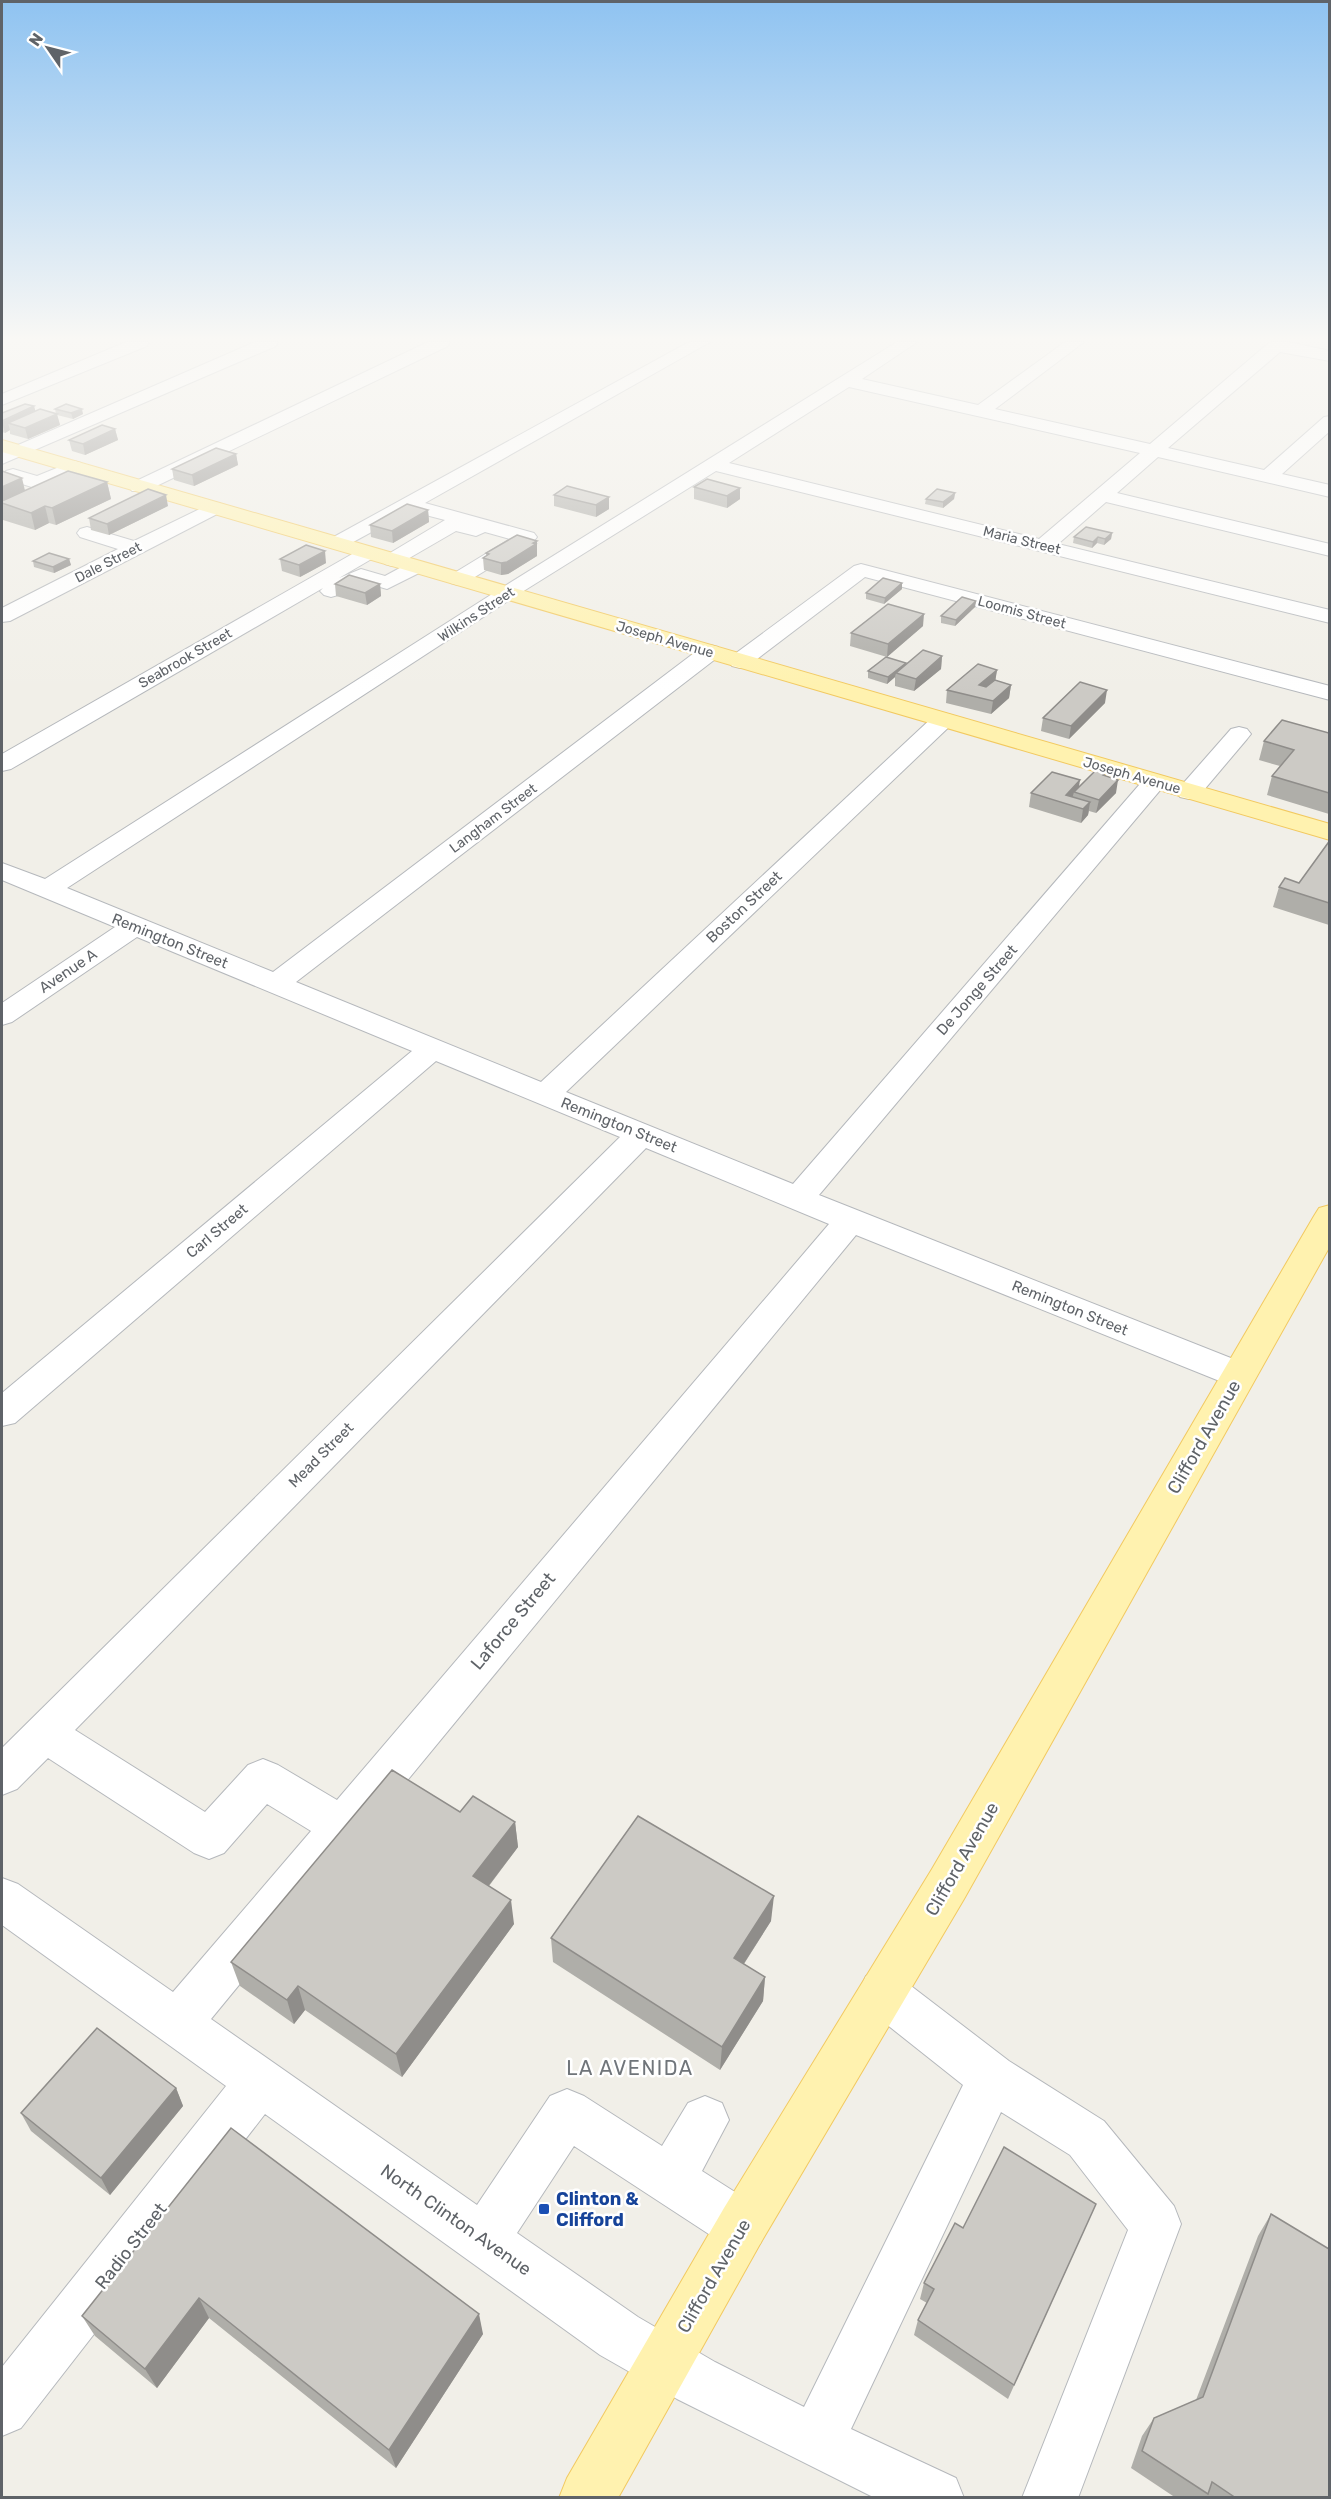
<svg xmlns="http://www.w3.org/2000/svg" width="1331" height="2499" font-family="Rubik,sans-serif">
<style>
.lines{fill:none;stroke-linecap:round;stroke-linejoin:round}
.minor-casing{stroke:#b5b8bc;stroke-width:2}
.major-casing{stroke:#f2c960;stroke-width:2}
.minor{fill:#fff;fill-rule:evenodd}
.major{fill:#fff2af;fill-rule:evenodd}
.wall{fill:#afaea9}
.shaded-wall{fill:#8f8d8a}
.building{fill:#cccac5;stroke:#8f8d8a;stroke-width:1.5}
.transit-dot{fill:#1a4fb4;stroke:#fff;stroke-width:2}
.labels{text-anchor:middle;stroke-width:5;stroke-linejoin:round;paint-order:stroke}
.far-street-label{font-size:14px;fill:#5f6368;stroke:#fff}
.street-label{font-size:15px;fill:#5f6368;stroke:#fff}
.near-street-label{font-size:18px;fill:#5f6368;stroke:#fff}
.near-transit-label{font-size:18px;font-weight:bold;fill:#164399;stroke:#fff;text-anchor:start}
.near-neighbourhood-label{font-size:20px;letter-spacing:1.5px;fill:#70757a;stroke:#fff}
</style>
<rect width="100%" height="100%" fill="#f1efe8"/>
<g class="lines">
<g class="minor-casing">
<g id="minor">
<path d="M126,342H149L147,346L2,405V394Z"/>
<path d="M255,342H278L276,346L2,464V452Z"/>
<path d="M428,342H450L448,346L146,491H132L129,487L132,483Z"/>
<path d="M689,342H710L425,503L534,533L537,537L534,541L465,583L458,585L451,583L448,579L451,575L510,539L485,532L476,536L456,531L399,564L392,566L385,564L382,560L385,556L445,520L410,511L344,547H330L327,543L330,539Z"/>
<path d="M897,342H917L862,379L978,405L1065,342H1084L995,409L1150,444L1270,342H1289L1330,351V361L1280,352L1168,448L1264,470L1324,417L1330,416V431L1282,474L1330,485V497L1158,457L1117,493L1330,544V556L1106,502L1058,544L1330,610V623L716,471L514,597L67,888L273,972L702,647L710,645L718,647L721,652L718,657L296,982L541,1082L935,715L943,713L951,715L955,720L951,725L566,1092L793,1184L1146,777L1155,775L1164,777L1167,782L819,1195L1251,1366L1257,1375L1251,1384L1239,1388L1227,1384L856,1235L211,2019L477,2205L550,2096L567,2089L584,2096L662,2146L688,2103L705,2096L722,2103L729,2120L702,2171L760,2208L767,2226L760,2244L742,2251L724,2244L574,2146L517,2233L638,2317L715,2362L804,2407L963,2085L866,2008L859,1992L866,1976L882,1969L898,1976L1009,2061L1104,2121L1174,2206L1181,2224L1078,2498H1022L1128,2230L1070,2155L1001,2112L851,2429L956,2478L964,2498H875L677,2399L600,2355L265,2114L21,2428L2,2436V2367L226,2086L2,1925V1878L18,1884L173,1992L311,1831L267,1804L224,1853L209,1859L194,1853L48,1758L17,1789L2,1795V1748L620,1137L436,1061L15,1423L2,1426V1393L412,1051L137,937L12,1022L2,1025V1003L115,927L2,880V863L45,879L500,589ZM849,387L1140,453L1039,539L729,463ZM646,1148L829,1224L337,1800L278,1765L263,1759L248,1765L205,1812L75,1730Z"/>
<path d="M74,461L81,463L83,467L81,471L38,489L6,479L4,475L6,471L13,469L37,476Z"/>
<path d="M214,502L221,504L224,508L221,512L10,621L2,622V608L118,549L80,537L77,533L80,529L87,527L134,541Z"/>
<path d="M368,547L375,549L378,553L375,557L339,578L361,569L385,576L409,563L416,561L423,563L426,567L423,571L387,589L363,582L338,595L331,597L324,595L320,591L323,588L11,769L2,771V754L361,549Z"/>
<path d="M861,564L1330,686V700L865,577L748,666L740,668L732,666L729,661L732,656L854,566Z"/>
<path d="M1239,727L1247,729L1251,734L1247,739L1198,797L1189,799L1180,797L1177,792L1180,787L1231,729Z"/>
</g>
</g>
<g class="major-casing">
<g id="major">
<path d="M2,440L1330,824V840L2,452Z"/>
<path d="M1330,1205V1246L964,1899L760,2244L618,2498H559L567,2478L724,2208L932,1869L1314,1216L1319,1208Z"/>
</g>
</g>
<use href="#minor" class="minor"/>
<use href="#major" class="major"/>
</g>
<g class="wall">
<path d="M34,406L35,411L56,414L55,409L83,414L73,419L57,415L60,425L28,439L10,434V430L5,433L2,432V413Z"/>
<path d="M115,429L118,440L85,455L72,451L69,440Z"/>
<path d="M236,454L238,465L194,486L174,480L172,469Z"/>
<path d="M2,471L25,490L107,482L111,499L56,525L49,523L35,530L3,520L2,513Z"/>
<path d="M694,487L740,488V499L727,508L694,499Z"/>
<path d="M955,493L954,499L943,508L925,504L926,499Z"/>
<path d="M554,495L609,497V509L596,517L554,506Z"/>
<path d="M168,506L109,535L91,530L89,518Z"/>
<path d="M428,510L429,522L393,543L371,537L370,525Z"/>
<path d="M1112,533L1111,539L1104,545L1097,543L1092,548L1073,543L1074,537Z"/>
<path d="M537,541V556L508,574L501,575L484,570L483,558L486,556V553Z"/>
<path d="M69,559L71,565L54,573L34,567L33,561Z"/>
<path d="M280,559L326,563L300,577L282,571Z"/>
<path d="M335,584H380L381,596L367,605L336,596Z"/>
<path d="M902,589L884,604L866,599V593Z"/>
<path d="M976,601L975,607L955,626L941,623V616Z"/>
<path d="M923,626L887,657L850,646L851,633Z"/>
<path d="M942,656L941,669L914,691L895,686V677L887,684L868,678V671L906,663V665Z"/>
<path d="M997,670L995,680L1011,685L1009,698L991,714L946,703L947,690Z"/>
<path d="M1105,703L1069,739L1041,731L1043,718Z"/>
<path d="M1329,733V814L1267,795L1272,776L1280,766L1259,760L1264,741Z"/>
<path d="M1104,776L1116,793L1096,813L1089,811L1088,815L1081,823L1029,807L1031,793L1079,787Z"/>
<path d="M1329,844V925L1273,907L1279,887L1299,883Z"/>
<path d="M515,1822L518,1847L489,1886L514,1924L402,2077L305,2010L294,2024L240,1986L231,1962Z"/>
<path d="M771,1921L744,1964L765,1977L763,2001L720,2070L553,1962L551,1938Z"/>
<path d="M176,2088L183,2106L110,2195L31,2131L21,2113Z"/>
<path d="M231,2128L483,2334L396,2468L209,2318L157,2388L95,2336L82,2316Z"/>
<path d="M1096,2204L1008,2399L914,2335L918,2320L927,2303L920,2299L924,2283L963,2228Z"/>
<path d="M1271,2214L1329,2498H1176L1131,2468L1142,2436L1154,2418L1196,2400L1258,2236Z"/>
</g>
<g class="shaded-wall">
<path d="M34,406L37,417L8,423L10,430L5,433L2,422Z"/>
<path d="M82,409L83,414L73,419L71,413Z"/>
<path d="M57,414L60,425L28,439L25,428Z"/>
<path d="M115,429L118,440L85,455L83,444Z"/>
<path d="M236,454L238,465L194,486L192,475Z"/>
<path d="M22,478L26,495L2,503V487Z"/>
<path d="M107,482L111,499L56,525L52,508Z"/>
<path d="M740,488V499L727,508V496Z"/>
<path d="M955,493L954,499L943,508V502Z"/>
<path d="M166,495L168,506L109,535L107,524Z"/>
<path d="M609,497V509L596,517V505Z"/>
<path d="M45,506L49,523L35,530L31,513Z"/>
<path d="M428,510L429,522L393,543L392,531Z"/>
<path d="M1112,533L1111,539L1104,545L1105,539Z"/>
<path d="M1098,537L1097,543L1092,548L1093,542Z"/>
<path d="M537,541V556L508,574L501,575V563Z"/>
<path d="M325,551L326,563L300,577L299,565Z"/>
<path d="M69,559L71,565L54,573L53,567Z"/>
<path d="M902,583V589L884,604L885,598Z"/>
<path d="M380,584L381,596L367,605L365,593Z"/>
<path d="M976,601L975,607L955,626L956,620Z"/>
<path d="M924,614L923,626L887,657L888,644Z"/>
<path d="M942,656L941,669L914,691L916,679Z"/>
<path d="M906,663L905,669L896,673L895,677L887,684L888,677Z"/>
<path d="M997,670L995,683L978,698L979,685Z"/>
<path d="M1011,685L1009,698L991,714L993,701Z"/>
<path d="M1107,690L1105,703L1069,739L1071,726Z"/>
<path d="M1080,780L1078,793L1074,792L1072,799L1066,795Z"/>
<path d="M1118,780L1116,793L1096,813L1099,800Z"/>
<path d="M1090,802L1088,815L1081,823L1083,809Z"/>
<path d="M515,1822L518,1847L477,1901L473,1876Z"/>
<path d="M774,1896L771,1921L732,1982L734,1958Z"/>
<path d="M511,1900L514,1924L402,2077L396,2054Z"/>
<path d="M765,1977L763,2001L720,2070L722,2047Z"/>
<path d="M298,1986L305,2010L294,2024L287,2000Z"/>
<path d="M176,2088L183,2106L110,2195L101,2178Z"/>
<path d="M199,2298L209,2318L157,2388L145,2369Z"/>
<path d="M479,2314L483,2334L396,2468L389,2450Z"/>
</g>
<g class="building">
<path d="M25,404L34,406L2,421V413Z"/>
<path d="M66,404L82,409L71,413L55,409Z"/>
<path d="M40,409L57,414L25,428L8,423Z"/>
<path d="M102,425L115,429L83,444L69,440Z"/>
<path d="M216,448L236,454L192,475L172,469Z"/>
<path d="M2,471L22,478L2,487Z"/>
<path d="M68,471L107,482L52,508L45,506L31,513L2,503V501Z"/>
<path d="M707,479L740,488L727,496L694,487Z"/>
<path d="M567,486L609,497L596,505L554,495Z"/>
<path d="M148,489L166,495L107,524L89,518Z"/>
<path d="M937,489L955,493L943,502L926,499Z"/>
<path d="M407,504L428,510L392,531L370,525Z"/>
<path d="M1086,527L1112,533L1105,539L1098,537L1093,542L1074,537Z"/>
<path d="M517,535L537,541L533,543L536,544L507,562L501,563L483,558L489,554L486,553Z"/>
<path d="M306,545L325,551L299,565L280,559Z"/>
<path d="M49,553L69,559L53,567L33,561Z"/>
<path d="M349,575L380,584L365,593L335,584Z"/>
<path d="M883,578L902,583L885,598L866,593Z"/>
<path d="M962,597L976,601L956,620L941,616Z"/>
<path d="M888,604L924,614L888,644L851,633Z"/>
<path d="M923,650L942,656L916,679L896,673Z"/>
<path d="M886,657L906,663L888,677L868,671Z"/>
<path d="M978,664L997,670L979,685L986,687L995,680L1011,685L993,701L947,690Z"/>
<path d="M1080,682L1107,690L1071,726L1043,718Z"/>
<path d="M1282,720L1329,733V793L1272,776L1294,750L1264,741Z"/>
<path d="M1096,770L1105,773L1103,775L1118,780L1099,800L1074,792Z"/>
<path d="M1052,772L1080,780L1066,795L1090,802L1083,809L1031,793Z"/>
<path d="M1328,843L1329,844V903L1279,887L1285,878L1299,883Z"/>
<path d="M392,1770L460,1812L473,1796L515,1822L473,1876L511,1900L396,2054L298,1986L287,2000L231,1962Z"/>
<path d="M638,1816L774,1896L734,1958L765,1977L722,2047L551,1938Z"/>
<path d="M97,2028L176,2088L101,2178L21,2113Z"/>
<path d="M231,2128L479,2314L389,2450L199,2298L145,2369L82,2316Z"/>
<path d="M1004,2147L1096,2204L1014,2385L918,2320L934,2289L924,2283L955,2223L963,2228Z"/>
<path d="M1271,2214L1329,2249V2498H1236L1212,2482L1208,2494L1142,2451L1154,2418L1203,2397Z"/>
</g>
<linearGradient id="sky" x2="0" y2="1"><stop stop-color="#8fc3f1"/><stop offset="0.49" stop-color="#f9f8f5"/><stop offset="1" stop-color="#f9f8f5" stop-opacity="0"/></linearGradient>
<rect width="1331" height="692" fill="url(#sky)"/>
<rect class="transit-dot" x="538" y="2203" width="12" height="12" rx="3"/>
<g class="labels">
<g class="far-street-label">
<text transform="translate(1022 540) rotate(14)" y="5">Maria Street</text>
<text transform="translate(108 562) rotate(-27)" y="5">Dale Street</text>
<text transform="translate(1022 612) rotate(15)" y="5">Loomis Street</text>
<text transform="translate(476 614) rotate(-33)" y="5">Wilkins Street</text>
<text transform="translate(665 639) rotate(16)" y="5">Joseph Avenue</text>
<text transform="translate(185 658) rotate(-30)" y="5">Seabrook Street</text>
<text transform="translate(1132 775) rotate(16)" y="5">Joseph Avenue</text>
<text transform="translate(493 818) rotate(-37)" y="5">Langham Street</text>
</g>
<g class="street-label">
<text transform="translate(744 907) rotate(-43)" y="5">Boston Street</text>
<text transform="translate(170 941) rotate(22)" y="5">Remington Street</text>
<text transform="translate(68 971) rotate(-34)" y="5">Avenue A</text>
<text transform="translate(977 990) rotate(-49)" y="5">De Jonge Street</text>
<text transform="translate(619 1125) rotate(22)" y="5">Remington Street</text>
<text transform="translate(217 1231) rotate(-40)" y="5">Carl Street</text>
<text transform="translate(1070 1308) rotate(22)" y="5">Remington Street</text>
<text transform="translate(321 1455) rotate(-45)" y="5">Mead Street</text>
</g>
<g class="near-street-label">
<text transform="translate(1204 1437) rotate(-60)" y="6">Clifford Avenue</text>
<text transform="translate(513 1621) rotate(-50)" y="6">Laforce Street</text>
<text transform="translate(962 1859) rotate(-60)" y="6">Clifford Avenue</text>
<text transform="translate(456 2220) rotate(35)" y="6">North Clinton Avenue</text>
<text transform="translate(131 2246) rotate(-52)" y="6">Radio Street</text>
<text transform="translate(714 2276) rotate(-60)" y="6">Clifford Avenue</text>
</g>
<g class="near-transit-label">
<text x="556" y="2205">Clinton &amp;<tspan x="556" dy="21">Clifford</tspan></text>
</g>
<g class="near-neighbourhood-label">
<text x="630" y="2075">LA AVENIDA</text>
</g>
</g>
<rect width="1331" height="2499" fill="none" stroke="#5f6368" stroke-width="6"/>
<g transform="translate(48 48) rotate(305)" stroke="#ffffff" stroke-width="4.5" paint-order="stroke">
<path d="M0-4.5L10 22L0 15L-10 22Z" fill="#5f6368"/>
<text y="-9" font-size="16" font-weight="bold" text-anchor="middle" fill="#5f6368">N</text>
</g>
</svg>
